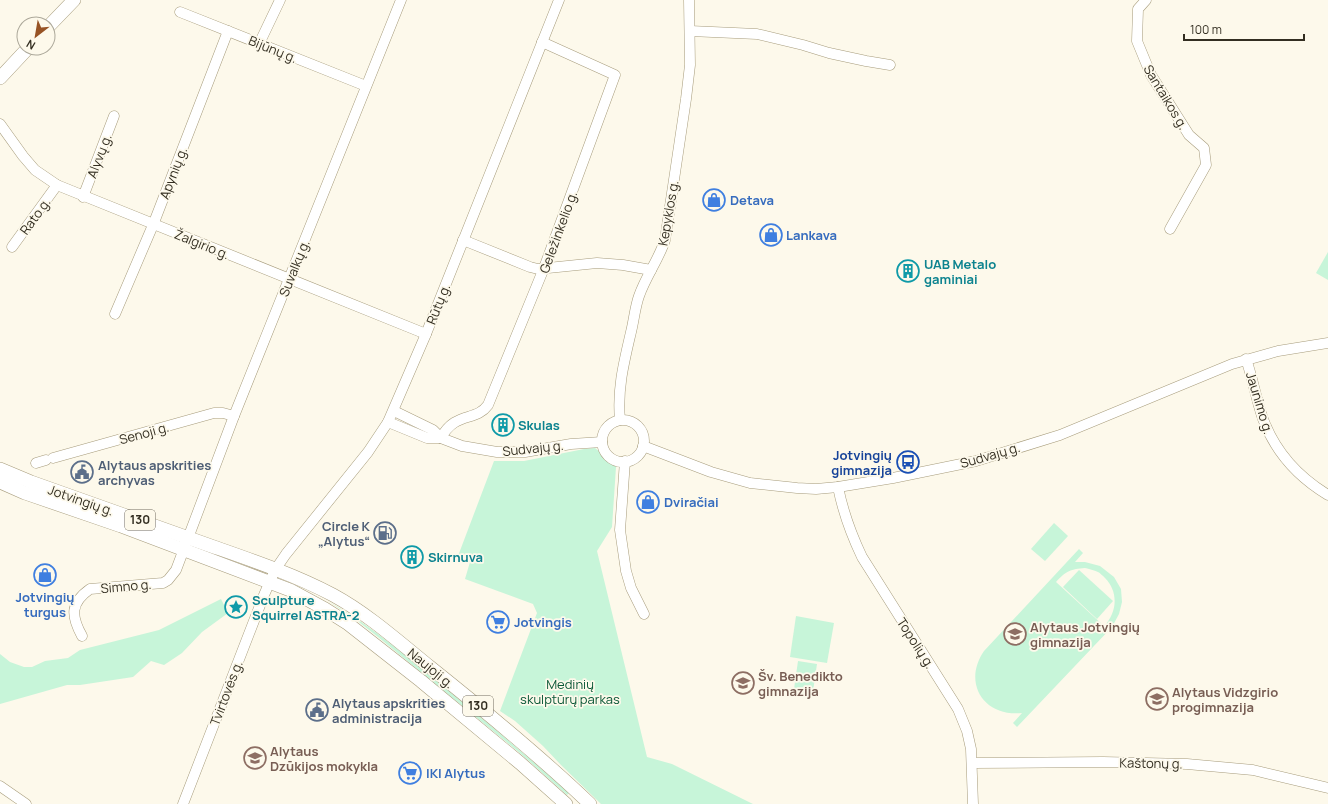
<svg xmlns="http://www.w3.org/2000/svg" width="1328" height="804" font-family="Manrope,sans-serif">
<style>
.green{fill:#c7f5d9;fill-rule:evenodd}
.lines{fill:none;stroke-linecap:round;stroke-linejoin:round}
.minor-casing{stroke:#a79c7c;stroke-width:11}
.major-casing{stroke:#a79c7c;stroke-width:14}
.minor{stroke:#fff;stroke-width:10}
.major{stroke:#fff;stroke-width:13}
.labels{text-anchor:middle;stroke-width:3.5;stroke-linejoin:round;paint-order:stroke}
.shield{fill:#fdf9eb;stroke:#706b5e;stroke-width:1}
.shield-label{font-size:12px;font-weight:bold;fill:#332e21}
.street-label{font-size:13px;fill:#332e21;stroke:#fdf9eb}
.shop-label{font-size:13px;font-weight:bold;fill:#366cbe;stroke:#fdf9eb;text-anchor:start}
.culture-label{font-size:13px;font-weight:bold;fill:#0d838f;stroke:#fdf9eb;text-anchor:start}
.transit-label{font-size:13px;font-weight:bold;fill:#164399;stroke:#fdf9eb;text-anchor:end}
.service-label{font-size:13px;font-weight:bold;fill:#4e5e75;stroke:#fdf9eb;text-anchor:start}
.education-label{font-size:13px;font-weight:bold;fill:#785e54;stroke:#fdf9eb;text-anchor:start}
.park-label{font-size:13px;fill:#095736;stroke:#fdf9eb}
</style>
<rect width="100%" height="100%" fill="#fdf9eb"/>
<g class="green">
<path d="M1328,252V280L1316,273Z"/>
<path d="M595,448L609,459L616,467L612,527L597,551L647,757L672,764L753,804H601L561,765L543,746L515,721L500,711L537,613L533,604L465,579L470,562L458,556L494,461H524L584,449Z"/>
<path d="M1054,523L1068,536L1045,561L1031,549Z"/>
<path d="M1079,549L1083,553L1075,562H1085L1100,566L1114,577L1121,589L1122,602L1119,614L1112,627L1017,727L1013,723L1022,713C984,717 962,683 984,651ZM1085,568C1089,569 1094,570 1098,572C1100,573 1103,576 1105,578C1119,592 1117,613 1104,626L1056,582C1066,571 1071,569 1085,568Z"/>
<path d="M1079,570L1113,601L1097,619L1063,587Z"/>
<path d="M221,599L228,613L202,632L182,653L164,665L151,661L133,677L80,685H67L0,704V654L10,662L24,667H32L45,661L68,658L80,650L159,630Z"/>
<path d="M328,601C372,626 410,659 449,691C490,725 530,758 569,793L567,795L521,754L378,637L355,619Z"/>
<path d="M796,616L834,623L827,663L790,657Z"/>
<path d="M798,661L817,664L812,698L793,696Z"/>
</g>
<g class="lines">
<g class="minor-casing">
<g id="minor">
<path d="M1146,0L1138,9L1137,41L1151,75L1189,135L1204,148L1206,165L1170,229"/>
<path d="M180,12L366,86"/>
<path d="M690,31L757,34L803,45L829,53L866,61L890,65"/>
<path d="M259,44L280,0"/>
<path d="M0,124L23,156L35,170L57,185L426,334"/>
<path d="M83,197L114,116"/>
<path d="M463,240L530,267L538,269L597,263L623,265L651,270"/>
<path d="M12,247L57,185"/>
<path d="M115,314L153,225L228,31"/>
<path d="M1246,359C1253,379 1256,399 1263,419C1275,451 1298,477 1328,495"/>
<path d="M394,411L433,430L441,438"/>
<path d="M620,420C617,389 624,362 631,332C634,320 635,307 639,296C646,276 659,259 665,240L686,99L690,65L689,0"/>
<circle cx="623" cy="441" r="21"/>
<path d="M388,422L427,438H441L462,446L497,452H525L571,444L602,442"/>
<path d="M441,438C455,411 476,422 488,405L544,268L615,75L542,42"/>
<path d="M643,446L711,472L750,483L797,488L816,489L838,487L893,478L976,461L1060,435L1232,364L1278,351L1328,343"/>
<path d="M53,458L214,413H223L234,416"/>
<path d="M625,461L620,530L626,571L631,588L644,614"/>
<path d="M36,463L46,460"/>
<path d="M838,487C843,512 851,534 862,557L958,709L967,731L971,749L973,804"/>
<path d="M82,636C71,616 70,603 90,589L163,583L168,580L176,570L234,416L401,0"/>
<path d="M972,763L1103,762L1187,764L1253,770L1328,788"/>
<path d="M0,786L26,804"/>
<path d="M183,804L264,595L275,570L286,554L368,452L388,422L426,334L559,0"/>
</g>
</g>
<g class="major-casing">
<g id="major">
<path d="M48,27L74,0"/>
<path d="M0,78L28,48"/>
<path d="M0,469L31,482C92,504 153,525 214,547C254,561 295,575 333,595C368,614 399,642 430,667C485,711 540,756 590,804"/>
<path d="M0,482L25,493L121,526L232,568L290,590L325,609L347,623L421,681L520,763L566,804"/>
</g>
</g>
<use href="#minor" class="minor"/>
<use href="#major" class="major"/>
</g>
<defs>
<g id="shop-ring" transform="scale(1.15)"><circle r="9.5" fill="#fdf9eb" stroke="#3f7fe0" stroke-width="1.5"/><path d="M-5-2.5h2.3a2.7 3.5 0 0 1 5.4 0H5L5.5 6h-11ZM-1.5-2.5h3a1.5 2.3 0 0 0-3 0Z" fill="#3f7fe0"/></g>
<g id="building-ring" transform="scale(1.15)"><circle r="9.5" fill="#fdf9eb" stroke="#0f9aa8" stroke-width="1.5"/><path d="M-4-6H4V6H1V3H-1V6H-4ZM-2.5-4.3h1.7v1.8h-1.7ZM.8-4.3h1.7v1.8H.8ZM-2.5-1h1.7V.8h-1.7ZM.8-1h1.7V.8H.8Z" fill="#0f9aa8"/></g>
<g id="bus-ring" transform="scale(1.15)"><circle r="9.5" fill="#fdf9eb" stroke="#1a4fb4" stroke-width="1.5"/><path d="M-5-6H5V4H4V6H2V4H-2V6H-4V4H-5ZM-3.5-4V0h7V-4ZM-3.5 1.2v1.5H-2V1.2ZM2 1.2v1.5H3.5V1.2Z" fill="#1a4fb4"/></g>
<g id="civic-ring" transform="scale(1.15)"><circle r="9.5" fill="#fdf9eb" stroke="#5c6f8a" stroke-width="1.5"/><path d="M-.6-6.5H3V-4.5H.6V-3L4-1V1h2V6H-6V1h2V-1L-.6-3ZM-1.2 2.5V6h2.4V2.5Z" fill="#5c6f8a"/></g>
<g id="fuel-ring" transform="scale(1.15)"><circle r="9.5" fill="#fdf9eb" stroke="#5c6f8a" stroke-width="1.5"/><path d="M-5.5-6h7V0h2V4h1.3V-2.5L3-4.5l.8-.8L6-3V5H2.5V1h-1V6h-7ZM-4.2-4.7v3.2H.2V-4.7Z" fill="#5c6f8a"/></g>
<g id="sight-ring" transform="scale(1.15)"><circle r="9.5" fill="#fdf9eb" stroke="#0f9aa8" stroke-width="1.5"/><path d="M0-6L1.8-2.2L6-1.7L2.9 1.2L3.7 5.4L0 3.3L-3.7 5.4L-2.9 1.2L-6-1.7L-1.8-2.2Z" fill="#0f9aa8"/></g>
<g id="supermarket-ring" transform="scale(1.15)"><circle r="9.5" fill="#fdf9eb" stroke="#3f7fe0" stroke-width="1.5"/><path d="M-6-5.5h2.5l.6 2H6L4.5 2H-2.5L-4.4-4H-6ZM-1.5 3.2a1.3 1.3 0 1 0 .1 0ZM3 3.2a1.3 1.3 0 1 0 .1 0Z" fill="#3f7fe0"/></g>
<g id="school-ring" transform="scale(1.15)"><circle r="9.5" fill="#fdf9eb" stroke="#8d6e63" stroke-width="1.5"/><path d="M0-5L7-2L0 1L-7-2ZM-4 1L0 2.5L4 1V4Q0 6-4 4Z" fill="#8d6e63"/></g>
</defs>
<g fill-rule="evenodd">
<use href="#shop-ring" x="714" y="200"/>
<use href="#shop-ring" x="771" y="235"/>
<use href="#building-ring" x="908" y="271"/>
<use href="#building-ring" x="503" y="425"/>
<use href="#bus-ring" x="908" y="462"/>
<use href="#civic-ring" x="82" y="472"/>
<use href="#shop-ring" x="648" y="502"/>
<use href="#fuel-ring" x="385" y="533"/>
<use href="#building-ring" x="412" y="557"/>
<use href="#shop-ring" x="45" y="575"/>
<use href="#sight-ring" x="236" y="607"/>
<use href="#supermarket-ring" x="498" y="622"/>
<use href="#school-ring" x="1015" y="634"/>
<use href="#school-ring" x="743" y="683"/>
<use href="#school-ring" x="1157" y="699"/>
<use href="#civic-ring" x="317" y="710"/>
<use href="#school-ring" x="255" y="758"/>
<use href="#supermarket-ring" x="410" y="773"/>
</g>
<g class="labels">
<g class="shield">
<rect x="125" y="510" width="30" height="20" rx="3"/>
<rect x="463" y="696" width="30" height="20" rx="3"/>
</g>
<g class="shield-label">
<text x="140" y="524">130</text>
<text x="478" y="710">130</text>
</g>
<g class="street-label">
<text transform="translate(273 49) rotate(22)" y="5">Bijūnų g.</text>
<text transform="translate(1166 97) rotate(59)" y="5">Santaikos g.</text>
<text transform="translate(99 156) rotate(-69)" y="5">Alyvų g.</text>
<text transform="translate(173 173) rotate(-69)" y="5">Apynių g.</text>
<text transform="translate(668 213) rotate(-80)" y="5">Kepyklos g.</text>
<text transform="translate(35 216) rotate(-54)" y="5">Rato g.</text>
<text transform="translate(558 232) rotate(-70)" y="5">Geležinkelio g.</text>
<text transform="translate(202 244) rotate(22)" y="5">Žalgirio g.</text>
<text transform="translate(294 268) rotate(-68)" y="5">Suvalkų g.</text>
<text transform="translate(438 304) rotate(-68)" y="5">Rūtų g.</text>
<text transform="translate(1260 403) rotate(73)" y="5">Jaunimo g.</text>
<text transform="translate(144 433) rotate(-15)" y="5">Senoji g.</text>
<text transform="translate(533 448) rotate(-6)" y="5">Sudvajų g.</text>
<text transform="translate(990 455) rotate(-16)" y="5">Sudvajų g.</text>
<text transform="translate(81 500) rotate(19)" y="5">Jotvingių g.</text>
<text transform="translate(126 586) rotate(-5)" y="5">Simno g.</text>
<text transform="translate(916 643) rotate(57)" y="5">Topolių g.</text>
<text transform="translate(431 668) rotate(39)" y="5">Naujoji g.</text>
<text transform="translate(226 693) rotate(-69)" y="5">Tvirtovės g.</text>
<text transform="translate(1151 763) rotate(1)" y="5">Kaštonų g.</text>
</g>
<g class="shop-label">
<text x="730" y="205">Detava</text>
<text x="786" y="240">Lankava</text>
<text x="664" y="507">Dviračiai</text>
<text x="45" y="602" text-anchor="middle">Jotvingių<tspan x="45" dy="15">turgus</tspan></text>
<text x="514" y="627">Jotvingis</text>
<text x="426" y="778">IKI Alytus</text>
</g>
<g class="culture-label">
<text x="924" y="269">UAB Metalo<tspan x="924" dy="15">gaminiai</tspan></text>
<text x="518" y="430">Skulas</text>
<text x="428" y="562">Skirnuva</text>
<text x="252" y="605">Sculpture<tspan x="252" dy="15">Squirrel ASTRA-2</tspan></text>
</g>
<g class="transit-label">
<text x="892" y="460">Jotvingių<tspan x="892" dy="15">gimnazija</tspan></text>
</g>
<g class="service-label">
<text x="98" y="470">Alytaus apskrities<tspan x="98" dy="15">archyvas</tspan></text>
<text x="370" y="531" text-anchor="end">Circle K<tspan x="370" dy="15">„Alytus“</tspan></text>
<text x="332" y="708">Alytaus apskrities<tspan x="332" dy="15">administracija</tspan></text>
</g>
<g class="education-label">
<text x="1030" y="632">Alytaus Jotvingių<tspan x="1030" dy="15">gimnazija</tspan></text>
<text x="758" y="681">Šv. Benedikto<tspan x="758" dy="15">gimnazija</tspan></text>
<text x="1172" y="697">Alytaus Vidzgirio<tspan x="1172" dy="15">progimnazija</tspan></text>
<text x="270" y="756">Alytaus<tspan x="270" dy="15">Dzūkijos mokykla</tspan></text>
</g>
<g class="park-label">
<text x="570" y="689">Medinių<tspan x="570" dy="15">skulptūrų parkas</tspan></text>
</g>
</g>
<g transform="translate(36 36) rotate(211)"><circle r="19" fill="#fdf9eb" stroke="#aca89a"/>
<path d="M0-3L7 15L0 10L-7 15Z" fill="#975325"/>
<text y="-6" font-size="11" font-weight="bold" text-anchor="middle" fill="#332e21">N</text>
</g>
<path d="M1184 34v6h120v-6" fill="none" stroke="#332e21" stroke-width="2"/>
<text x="1190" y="34" font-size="12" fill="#332e21" stroke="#fdf9eb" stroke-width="3" paint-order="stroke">100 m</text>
</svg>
